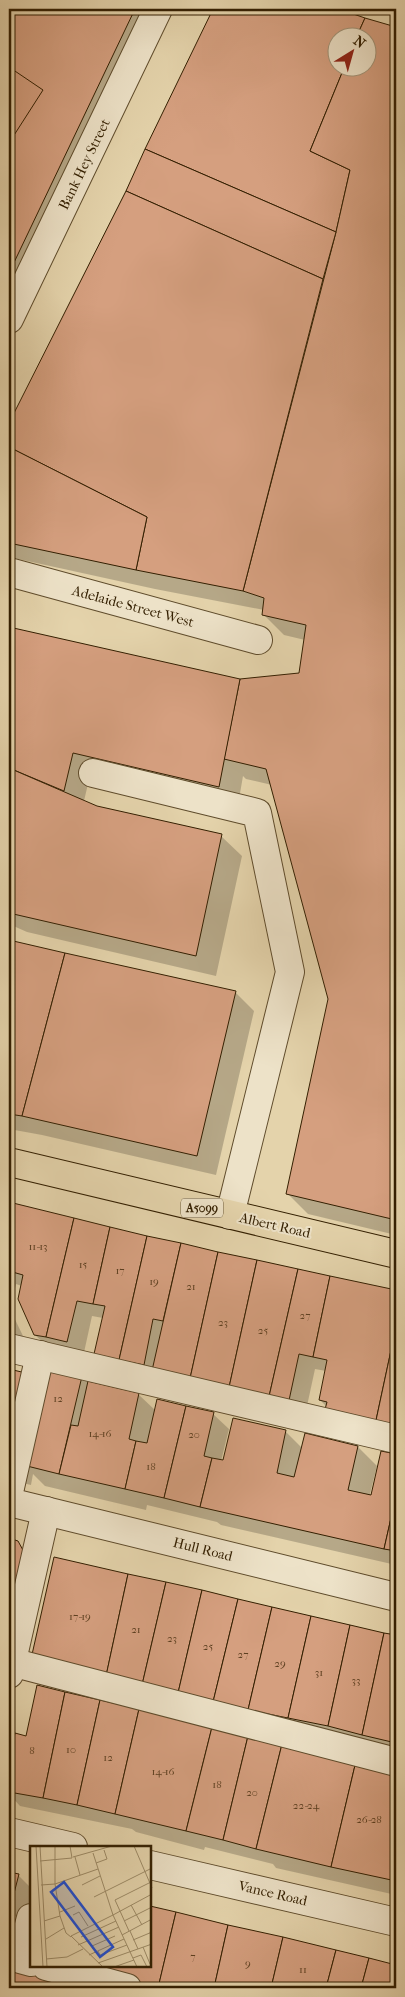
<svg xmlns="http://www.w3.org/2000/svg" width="405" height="1997" font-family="'IM FELL French Canon',serif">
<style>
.shadow{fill:#0003;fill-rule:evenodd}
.building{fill:#d59f7f;stroke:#331f01}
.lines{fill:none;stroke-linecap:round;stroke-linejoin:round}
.minor-casing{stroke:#5f4c2c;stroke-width:30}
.major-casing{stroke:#331f01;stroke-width:30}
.minor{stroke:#ede2c8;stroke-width:28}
.major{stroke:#e4d3ab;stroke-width:28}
.labels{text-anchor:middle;stroke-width:4;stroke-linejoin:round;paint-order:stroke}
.number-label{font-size:11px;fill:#5c3f20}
.shield{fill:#ede2c8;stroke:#6b5a3d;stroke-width:1}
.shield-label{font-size:12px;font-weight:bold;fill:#331f01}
.street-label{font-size:14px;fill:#331f01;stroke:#ede2c8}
.inset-road{fill:none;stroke:#9d8b67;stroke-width:1}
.view{fill:#1d4ed8;fill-opacity:0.15;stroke:#1d4ed8;stroke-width:2.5}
.inset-edge{fill:none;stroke:#331f01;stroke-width:2.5}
</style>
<rect width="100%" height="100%" fill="#e4d3ab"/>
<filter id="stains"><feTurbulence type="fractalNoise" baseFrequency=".004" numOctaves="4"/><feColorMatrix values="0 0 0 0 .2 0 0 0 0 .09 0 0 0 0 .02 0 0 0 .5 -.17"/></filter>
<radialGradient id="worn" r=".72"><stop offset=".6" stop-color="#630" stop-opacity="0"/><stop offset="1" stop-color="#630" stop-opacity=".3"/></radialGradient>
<g class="shadow">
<path d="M9,9H166L9,336Z"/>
<path d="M214,9H335L396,28V1235L308,1214L287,1193L329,999L272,785L246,779L243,776L238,805L91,771L84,801L97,807L221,836L242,856L216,976L27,932L9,924V629L241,680L300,675L305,640L284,635L263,614L264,610L155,589L9,557V425L146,150ZM338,38H368V68H338Z"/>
<path d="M9,941L235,992L254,1011L216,1175L42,1135L9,1129Z"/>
<path d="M9,1204L146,1237L396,1291V1441L327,1407L320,1400L326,1371L315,1369L304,1420L111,1370L103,1318L92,1316L83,1357L51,1350L35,1335L22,1286L16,1284L10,1309L23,1336L9,1342Z"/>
<path d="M9,1370L29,1375L83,1373L93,1384L138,1394L156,1411L213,1414L229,1429L221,1461L285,1431L302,1448L358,1447L377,1466L369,1498H372L382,1453L396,1456V1565L221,1525L217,1522L147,1505L146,1510L45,1486L33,1474L31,1485L9,1480Z"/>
<path d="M9,1539H13L20,1545L36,1561L9,1662Z"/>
<path d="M128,1575L396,1637V1754L125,1692Z"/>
<path d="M16,1735L27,1738L396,1773V1895L276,1868L273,1864L205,1847L204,1850L136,1832L132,1829L20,1806L9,1794V1771Z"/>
<path d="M9,1873L18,1875L31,1888V1901L27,1919L9,1915Z"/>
<path d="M150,1907L396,1966V1988H109L47,1966H150Z"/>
<path d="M9,1930L19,1940L80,1988H9Z"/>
</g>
<g class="building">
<path d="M9,9H135L9,273Z"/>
<path d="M213,9H339L365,18L356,38H338V68H344L310,151L350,170L336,232L145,149Z"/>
<path d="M365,18L396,27V1220L286,1194L328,999L266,769L224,759L240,679L299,673L306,625L262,615L264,598L243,591L336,232L350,170L310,151L344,68H368V38H356Z"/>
<path d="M9,67L43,90L9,143Z"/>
<path d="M145,149L336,232L323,279L126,191Z"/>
<path d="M126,191L323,279L243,591L136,570L147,517L9,447V423Z"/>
<path d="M9,447L147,517L136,570L9,543Z"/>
<path d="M9,627L240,679L219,787L73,753L64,791L9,768Z"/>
<path d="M9,768L97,806L222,834L196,956L9,913Z"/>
<path d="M9,940L65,953L22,1116L9,1114Z"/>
<path d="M65,953L236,991L197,1156L22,1116Z"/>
<path d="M13,1203L74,1218L46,1337L34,1335L18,1299L23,1275L9,1271V1220Z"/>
<path d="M74,1218L110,1227L93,1304L77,1301L67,1342L46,1337Z"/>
<path d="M110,1227L147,1236L119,1360L94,1354L105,1306L93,1304Z"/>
<path d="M147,1236L181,1243L163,1321L153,1319L144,1365L119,1360Z"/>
<path d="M181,1243L218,1252L189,1383L151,1375Z"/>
<path d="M218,1252L257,1260L228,1392L189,1383Z"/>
<path d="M257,1260L298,1269L268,1401L228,1392Z"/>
<path d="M298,1269L330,1276L313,1357L299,1354L288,1405L268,1401Z"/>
<path d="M330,1276L396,1290V1327L375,1425L324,1413L327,1402L319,1400L327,1360L313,1357Z"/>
<path d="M396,1327V1430L375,1425Z"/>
<path d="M47,1364L83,1372L59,1474L23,1465Z"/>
<path d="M9,1369L30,1374L9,1464Z"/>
<path d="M88,1381L139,1393L129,1439L136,1441L125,1489L59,1474L71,1425L78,1426Z"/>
<path d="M157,1399L186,1406L164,1498L125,1489L136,1441L147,1443Z"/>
<path d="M186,1406L214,1412L204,1456L212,1458L200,1507L164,1498Z"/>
<path d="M233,1418L286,1430L277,1473L294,1477L305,1433L358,1446L348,1490L371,1495L381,1451L396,1454V1496L384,1549L200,1507L212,1458L223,1460Z"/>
<path d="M396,1496V1551L384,1549Z"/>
<path d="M9,1538L18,1541L24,1552L9,1623Z"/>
<path d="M54,1557L128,1574L106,1676L31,1659Z"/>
<path d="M128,1574L166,1582L142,1685L106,1676Z"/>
<path d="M166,1582L202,1590L178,1693L142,1685Z"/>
<path d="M202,1590L238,1599L213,1702L178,1693Z"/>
<path d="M238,1599L272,1607L248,1710L213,1702Z"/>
<path d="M272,1607L311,1616L288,1718L248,1710Z"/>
<path d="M311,1616L350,1625L328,1726L288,1718Z"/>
<path d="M350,1625L384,1633L362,1735L328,1726Z"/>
<path d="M384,1633L396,1635V1743L362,1735Z"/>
<path d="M37,1685L65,1692L43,1798L9,1792V1765L15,1733L26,1736Z"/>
<path d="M65,1692L100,1700L77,1805L43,1798Z"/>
<path d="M100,1700L139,1709L115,1814L77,1805Z"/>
<path d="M139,1709L212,1727L186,1831L115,1814Z"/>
<path d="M212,1727L248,1736L223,1840L186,1831Z"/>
<path d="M248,1736L282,1744L256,1849L223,1840Z"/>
<path d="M282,1744L356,1761L331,1867L256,1849Z"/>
<path d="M356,1761L396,1771V1881L331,1867Z"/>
<path d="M9,1872L19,1874L11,1905L9,1904Z"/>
<path d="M150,1906L176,1912L158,1988H141L104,1977L107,1966H150Z"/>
<path d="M176,1912L228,1925L214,1988H158Z"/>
<path d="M228,1925L283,1937L271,1988H214Z"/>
<path d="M283,1937L336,1950L326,1988H271Z"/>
<path d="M336,1950L369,1958L361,1988H326Z"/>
<path d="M9,1952L51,1978L48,1988H27L9,1984Z"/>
<path d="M369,1958L396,1965V1988H361Z"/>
<path d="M51,1978L81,1988H48Z"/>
</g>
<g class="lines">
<g class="minor-casing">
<g id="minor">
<path d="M9,319L158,9"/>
<path d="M9,572L258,640"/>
<path d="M93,773L257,813L290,972L230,1215"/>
<path d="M9,1348L396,1439"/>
<path d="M9,1492L40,1355"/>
<path d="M9,1502L396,1597"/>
<path d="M11,1662L396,1762"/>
<path d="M9,1674L46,1511"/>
<path d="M9,1832L73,1847"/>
<path d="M150,1865L396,1922"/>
<path d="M31,1918L20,1959L31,1962"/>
<path d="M46,1966L127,1988"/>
</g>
</g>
<g class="major-casing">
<path id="major" d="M9,1162L396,1254"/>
</g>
<use href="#minor" class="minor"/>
<use href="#major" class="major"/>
</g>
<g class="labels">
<g class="number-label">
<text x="38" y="1250">11-13</text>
<text x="83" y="1268">15</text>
<text x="120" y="1274">17</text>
<text x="154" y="1285">19</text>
<text x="191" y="1290">21</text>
<text x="305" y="1319">27</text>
<text x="223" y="1326">23</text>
<text x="263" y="1334">25</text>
<text x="58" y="1402">12</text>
<text x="100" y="1437">14-16</text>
<text x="194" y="1438">20</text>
<text x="151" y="1470">18</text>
<text x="80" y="1620">17-19</text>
<text x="136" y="1633">21</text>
<text x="172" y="1642">23</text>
<text x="208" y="1650">25</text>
<text x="243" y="1658">27</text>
<text x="280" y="1667">29</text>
<text x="319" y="1676">31</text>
<text x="356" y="1684">33</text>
<text x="71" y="1753">10</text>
<text x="32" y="1754">8</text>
<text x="108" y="1761">12</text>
<text x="163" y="1775">14-16</text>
<text x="217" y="1788">18</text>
<text x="252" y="1796">20</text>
<text x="306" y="1809">22-24</text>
<text x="369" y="1823">26-28</text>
<text x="193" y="1960">7</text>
<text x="248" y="1967">9</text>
<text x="303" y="1973">11</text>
</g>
<rect class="shield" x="181" y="1198.5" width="42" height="19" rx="4"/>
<g class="shield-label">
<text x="202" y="1212">A5099</text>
</g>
<g class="street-label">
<text transform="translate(84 164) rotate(-64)" y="5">Bank Hey Street</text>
<text transform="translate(133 606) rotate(15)" y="5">Adelaide Street West</text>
<text transform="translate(275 1225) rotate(13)" y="5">Albert Road</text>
<text transform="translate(203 1549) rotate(14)" y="5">Hull Road</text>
<text transform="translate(273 1893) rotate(13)" y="5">Vance Road</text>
</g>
</g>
<g transform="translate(30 1846)">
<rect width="121" height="121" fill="#e4d3ab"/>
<path class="inset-road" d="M6,0L13,121M10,0L17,121M25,0V38L30,70L36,87L41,91M104,0L122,42M63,7L83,69L122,48M43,11L82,0M45,11L50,29M10,15L42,12L40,0M66,17L77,13L74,4M11,39L25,38L68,23M52,39L70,30M64,51L122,22M101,59L112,79M90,65L85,54L119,37M90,65L99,85M30,66L45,60M43,69L49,66L58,80M14,75L30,70M94,75L122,61M100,85L108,103M92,89L122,73M51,91L86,75M16,93L34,82M103,94L122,86M48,99L89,81M62,100L85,90M113,101L120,118M68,105L70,109L97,99M59,109L94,93M103,112L111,109L117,121M16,113L37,111L53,103M68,117L122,98M73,121L41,90L83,69L107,121M84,121L104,114"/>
<path class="view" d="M34,36L83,101L70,111L21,46Z"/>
<rect width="121" height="121" class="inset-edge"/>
</g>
<rect width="405" height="1997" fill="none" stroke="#e4d3ab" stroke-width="30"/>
<rect x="10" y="10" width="385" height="1977" fill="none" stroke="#331f01" stroke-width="2.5"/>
<rect x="15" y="15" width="375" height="1967" fill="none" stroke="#331f01"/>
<g transform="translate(352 52) rotate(37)"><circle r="24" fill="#ede2c8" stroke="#a39478"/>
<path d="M0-4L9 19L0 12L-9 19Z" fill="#8f2418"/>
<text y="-8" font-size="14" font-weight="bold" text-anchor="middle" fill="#331f01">N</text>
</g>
<rect width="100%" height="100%" filter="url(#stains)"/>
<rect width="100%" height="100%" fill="url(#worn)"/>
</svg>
